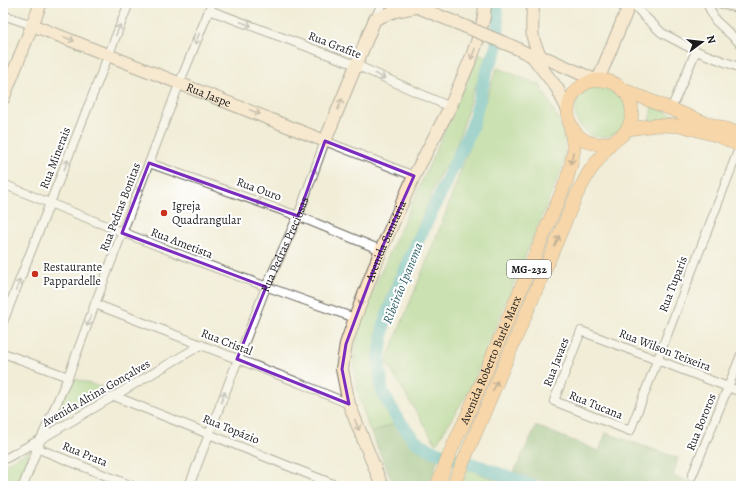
<svg xmlns="http://www.w3.org/2000/svg" width="744" height="489" font-family="Alegreya,serif">
<style>
.green{fill:#9dd385;stroke:#5c7850}
.forest{fill:#7eb572;stroke:#4d6847}
.lines{fill:none;stroke-linecap:round;stroke-linejoin:round}
.river{stroke:#47b6bf;stroke-width:13}
.street-casing{stroke:#67655d;stroke-width:10}
.secondary-casing{stroke:#67655d;stroke-width:14}
.primary-casing{stroke:#67655d;stroke-width:14}
.street{stroke:#fff;stroke-width:8}
.secondary{stroke:#ffe4c6;stroke-width:12}
.primary{stroke:#febb71;stroke-width:13}
.secondary-bridge-casing{stroke:#67655d;stroke-width:14;stroke-linecap:butt}
.secondary-bridge{stroke:#ffe4c6;stroke-width:12}
.oneway{stroke:#999}
.oneway2{stroke:#998a7a}
.oneway3{stroke:#8d6c46}
.marked{fill:none;stroke:#7b2cbf;stroke-width:3;stroke-linejoin:round}
.poi-dot{fill:#c8321e;stroke:#fff;stroke-width:1.5}
.labels{text-anchor:middle;stroke-width:4;stroke-linejoin:round;paint-order:stroke}
.shield{fill:#fff;stroke:#606060;stroke-width:1}
.shield-label{font-size:11px;font-weight:bold;fill:#1c1c1c}
.street-label{font-size:12px;fill:#1c1c1c;stroke:#fff}
.poi-label{font-size:12px;fill:#1c1c1c;stroke:#fff;text-anchor:start}
.water-label{font-size:13px;font-style:italic;fill:#2f6165;stroke:#fff}
</style>
<rect width="100%" height="100%" fill="#fff"/>
<filter id="ink" filterUnits="userSpaceOnUse"><feTurbulence type="fractalNoise" baseFrequency=".025" numOctaves="2"/><feDisplacementMap in="SourceGraphic" scale="8" xChannelSelector="R" yChannelSelector="G"/><feConvolveMatrix kernelMatrix="1 2 1 2 8 2 1 2 1" color-interpolation-filters="sRGB"/></filter>
<filter id="wash" filterUnits="userSpaceOnUse"><feTurbulence type="fractalNoise" baseFrequency=".012" numOctaves="4" result="noise"/><feDisplacementMap in="SourceGraphic" scale="16" xChannelSelector="R" yChannelSelector="G"/><feGaussianBlur stdDeviation="0.9" result="paint"/><feColorMatrix in="noise" values="0 0 0 0 0 0 0 0 0 0 0 0 0 0 0 0 0 1.4 0 .05"/><feComposite in="paint" operator="in"/></filter>
<g filter="url(#wash)">
<rect width="100%" height="100%" fill="#f1edd7"/>
<g class="green">
<path d="M479,54L488,57L471,97L463,126L451,160L442,171L433,189L428,204L388,294L382,312L378,336L375,359L376,381L379,397L386,411L395,423L371,433C351,378 347,356 368,301Z"/>
<path d="M497,68L540,85L564,130L565,161L470,389L436,444L386,362L445,215Z"/>
<circle cx="602" cy="110" r="27"/>
<path d="M652,106L691,122L648,123L650,118Z"/>
<path d="M70,377L107,389L50,424Z"/>
<path d="M31,450L19,486H3V465Z"/>
<path d="M468,469L512,486H461Z"/>
</g>
<g class="forest">
<path d="M395,423L415,448L438,459L429,486H394L371,433Z"/>
<path d="M536,426L599,451L606,433L678,458L673,476L703,486H558L514,472Z"/>
</g>
<g class="lines">
<path class="river" d="M496,3L498,27L496,51L487,69L472,127L405,268L384,324L379,360L382,391L397,418L415,441L433,451L484,468L533,486"/>
</g>
</g>
<g filter="url(#ink)">
<g class="lines">
<g class="street-casing">
<g id="street">
<path d="M633,3L643,15L662,33L696,51L741,68"/>
<path d="M707,3L715,20L741,44"/>
<path d="M718,3L741,9"/>
<path d="M209,10L356,65L450,107"/>
<path d="M3,15L32,25"/>
<path d="M375,19L382,3"/>
<path d="M671,109L696,51"/>
<path d="M740,146L630,431L554,401L581,331L741,392"/>
<path d="M149,163L298,216L381,250"/>
<path d="M3,184C119,232 236,277 355,318"/>
<path d="M95,304L297,382L349,404"/>
<path d="M3,322L129,3"/>
<path d="M3,353L68,377"/>
<path d="M114,396L338,486"/>
<path d="M34,447L132,486"/>
<path d="M3,460L41,439L201,345"/>
<path d="M692,476L741,355"/>
<path d="M23,486L41,439L68,377L95,304L180,82L212,3"/>
<path id="s1" d="M189,486L266,287L298,216L325,141L414,176"/>
</g>
</g>
<g class="secondary-casing">
<g id="secondary">
<path d="M533,3C533,27 528,36 542,58"/>
<path d="M410,4L464,26"/>
<path id="s2" d="M32,25L325,141L375,19L395,11L416,7"/>
<path d="M514,47L532,56L548,59L595,80"/>
<path d="M532,56L557,88L568,110"/>
<path d="M598,80L630,3"/>
<path d="M3,99L41,3"/>
<path id="s3" d="M382,486L349,404L342,369L346,344L355,318L381,250L414,176L450,107L472,56L480,33L484,16L485,3"/>
</g>
</g>
<g class="primary-casing">
<g id="primary">
<circle cx="600" cy="112" r="32"/>
<path d="M624,90L703,122L741,134"/>
<path d="M628,129L657,125L683,126L719,136L741,146"/>
<path id="s4" d="M437,486L452,448L467,416L566,182L571,165L574,149L569,120"/>
<path d="M453,486L576,196L589,172L611,143"/>
</g>
</g>
<use href="#street" class="street"/>
<use href="#secondary" class="secondary"/>
<use href="#primary" class="primary"/>
<g class="secondary-bridge-casing">
<path id="secondary-bridge" d="M464,26L514,47"/>
</g>
<use href="#secondary-bridge" class="secondary-bridge"/>
</g>
<defs><path id="oneway-shaft" d="M-6 0H5M1.5-3L5.5 0L1.5 3" fill="none" stroke-width="1.6" stroke-linecap="round" stroke-linejoin="round"/></defs>
<g class="oneway">
<use href="#oneway-shaft" transform="translate(246 24) rotate(21)"/>
<use href="#oneway-shaft" transform="translate(118 30) rotate(-68)"/>
<use href="#oneway-shaft" transform="translate(197 39) rotate(112)"/>
<use href="#oneway-shaft" transform="translate(380 76) rotate(24)"/>
<use href="#oneway-shaft" transform="translate(66 165) rotate(-69)"/>
<use href="#oneway-shaft" transform="translate(313 173) rotate(-70)"/>
<use href="#oneway-shaft" transform="translate(140 187) rotate(111)"/>
<use href="#oneway-shaft" transform="translate(261 203) rotate(-160)"/>
<use href="#oneway-shaft" transform="translate(18 285) rotate(-68)"/>
<use href="#oneway-shaft" transform="translate(89 321) rotate(110)"/>
<use href="#oneway-shaft" transform="translate(223 397) rotate(-70)"/>
</g>
<g class="oneway2">
<use href="#oneway-shaft" transform="translate(69 39) rotate(21)"/>
<use href="#oneway-shaft" transform="translate(473 54) rotate(111)"/>
<use href="#oneway-shaft" transform="translate(340 104) rotate(-68)"/>
<use href="#oneway-shaft" transform="translate(255 112) rotate(22)"/>
<use href="#oneway-shaft" transform="translate(362 300) rotate(111)"/>
<use href="#oneway-shaft" transform="translate(357 425) rotate(68)"/>
</g>
<g class="oneway3">
<use href="#oneway-shaft" transform="translate(572 158) rotate(100)"/>
<use href="#oneway-shaft" transform="translate(557 241) rotate(-67)"/>
<use href="#oneway-shaft" transform="translate(495 386) rotate(-67)"/>
</g>
</g>
<path d="M0 0H744V489H0ZM325,141L414,176L381,250L346,344L342,369L349,404L237,359L266,287L122,233L149,163L298,216Z" fill="#f1edd7" fill-opacity=".55" fill-rule="evenodd"/>
<path class="marked" d="M325,141L414,176L381,250L346,344L342,369L349,404L237,359L266,287L122,233L149,163L298,216Z"/>
<g class="poi-dot">
<circle cx="164" cy="213" r="4"/>
<circle cx="35" cy="274" r="4"/>
</g>
<g class="labels">
<rect class="shield" x="507" y="260" width="44" height="18" rx="3"/>
<g class="shield-label">
<text x="529" y="273">MG-232</text>
</g>
<g class="street-label">
<text transform="translate(335 45) rotate(21)" y="4">Rua Grafite</text>
<text dy="4" stroke="none"><textPath href="#s2" startOffset="190">Rua Jaspe</textPath></text>
<text transform="translate(55 158) rotate(-69)" y="4">Rua Minerais</text>
<text transform="translate(259 189) rotate(20)" y="4">Rua Ouro</text>
<text transform="translate(120 207) rotate(-69)" y="4">Rua Pedras Bonitas</text>
<text dy="4" stroke="none"><textPath href="#s3" startOffset="260">Avenida Sanitária</textPath></text>
<text transform="translate(182 243) rotate(21)" y="4">Rua Ametista</text>
<text dy="4" stroke="none"><textPath href="#s1" startOffset="260">Rua Pedras Preciosas</textPath></text>
<text transform="translate(673 284) rotate(-69)" y="4">Rua Tuparis</text>
<text transform="translate(227 342) rotate(21)" y="4">Rua Cristal</text>
<text transform="translate(665 350) rotate(21)" y="4">Rua Wilson Teixeira</text>
<text dy="4" stroke="none"><textPath href="#s4" startOffset="137">Avenida Roberto Burle Marx</textPath></text>
<text transform="translate(556 362) rotate(-69)" y="4">Rua Javaes</text>
<text transform="translate(96 393) rotate(-30)" y="4">Avenida Altina Gonçalves</text>
<text transform="translate(596 405) rotate(22)" y="4">Rua Tucana</text>
<text transform="translate(701 422) rotate(-68)" y="4">Rua Bororos</text>
<text transform="translate(231 429) rotate(22)" y="4">Rua Topázio</text>
<text transform="translate(85 454) rotate(22)" y="4">Rua Prata</text>
</g>
<g class="poi-label">
<text x="172" y="210">Igreja<tspan x="172" dy="14">Quadrangular</tspan></text>
<text x="43" y="271">Restaurante<tspan x="43" dy="14">Pappardelle</tspan></text>
</g>
<g class="water-label">
<text transform="translate(402 283) rotate(-68)" y="5">Ribeirão Ipanema</text>
</g>
</g>
<rect width="744" height="489" fill="none" stroke="#fff" stroke-width="16"/>
<g transform="translate(702 42) rotate(75)" stroke="#ffffff" stroke-width="3" paint-order="stroke">
<path d="M0-3L7 15L0 10L-7 15Z" fill="#1c1c1c"/>
<text y="-6" font-size="11" font-weight="bold" text-anchor="middle" fill="#1c1c1c">N</text>
</g>
</svg>
